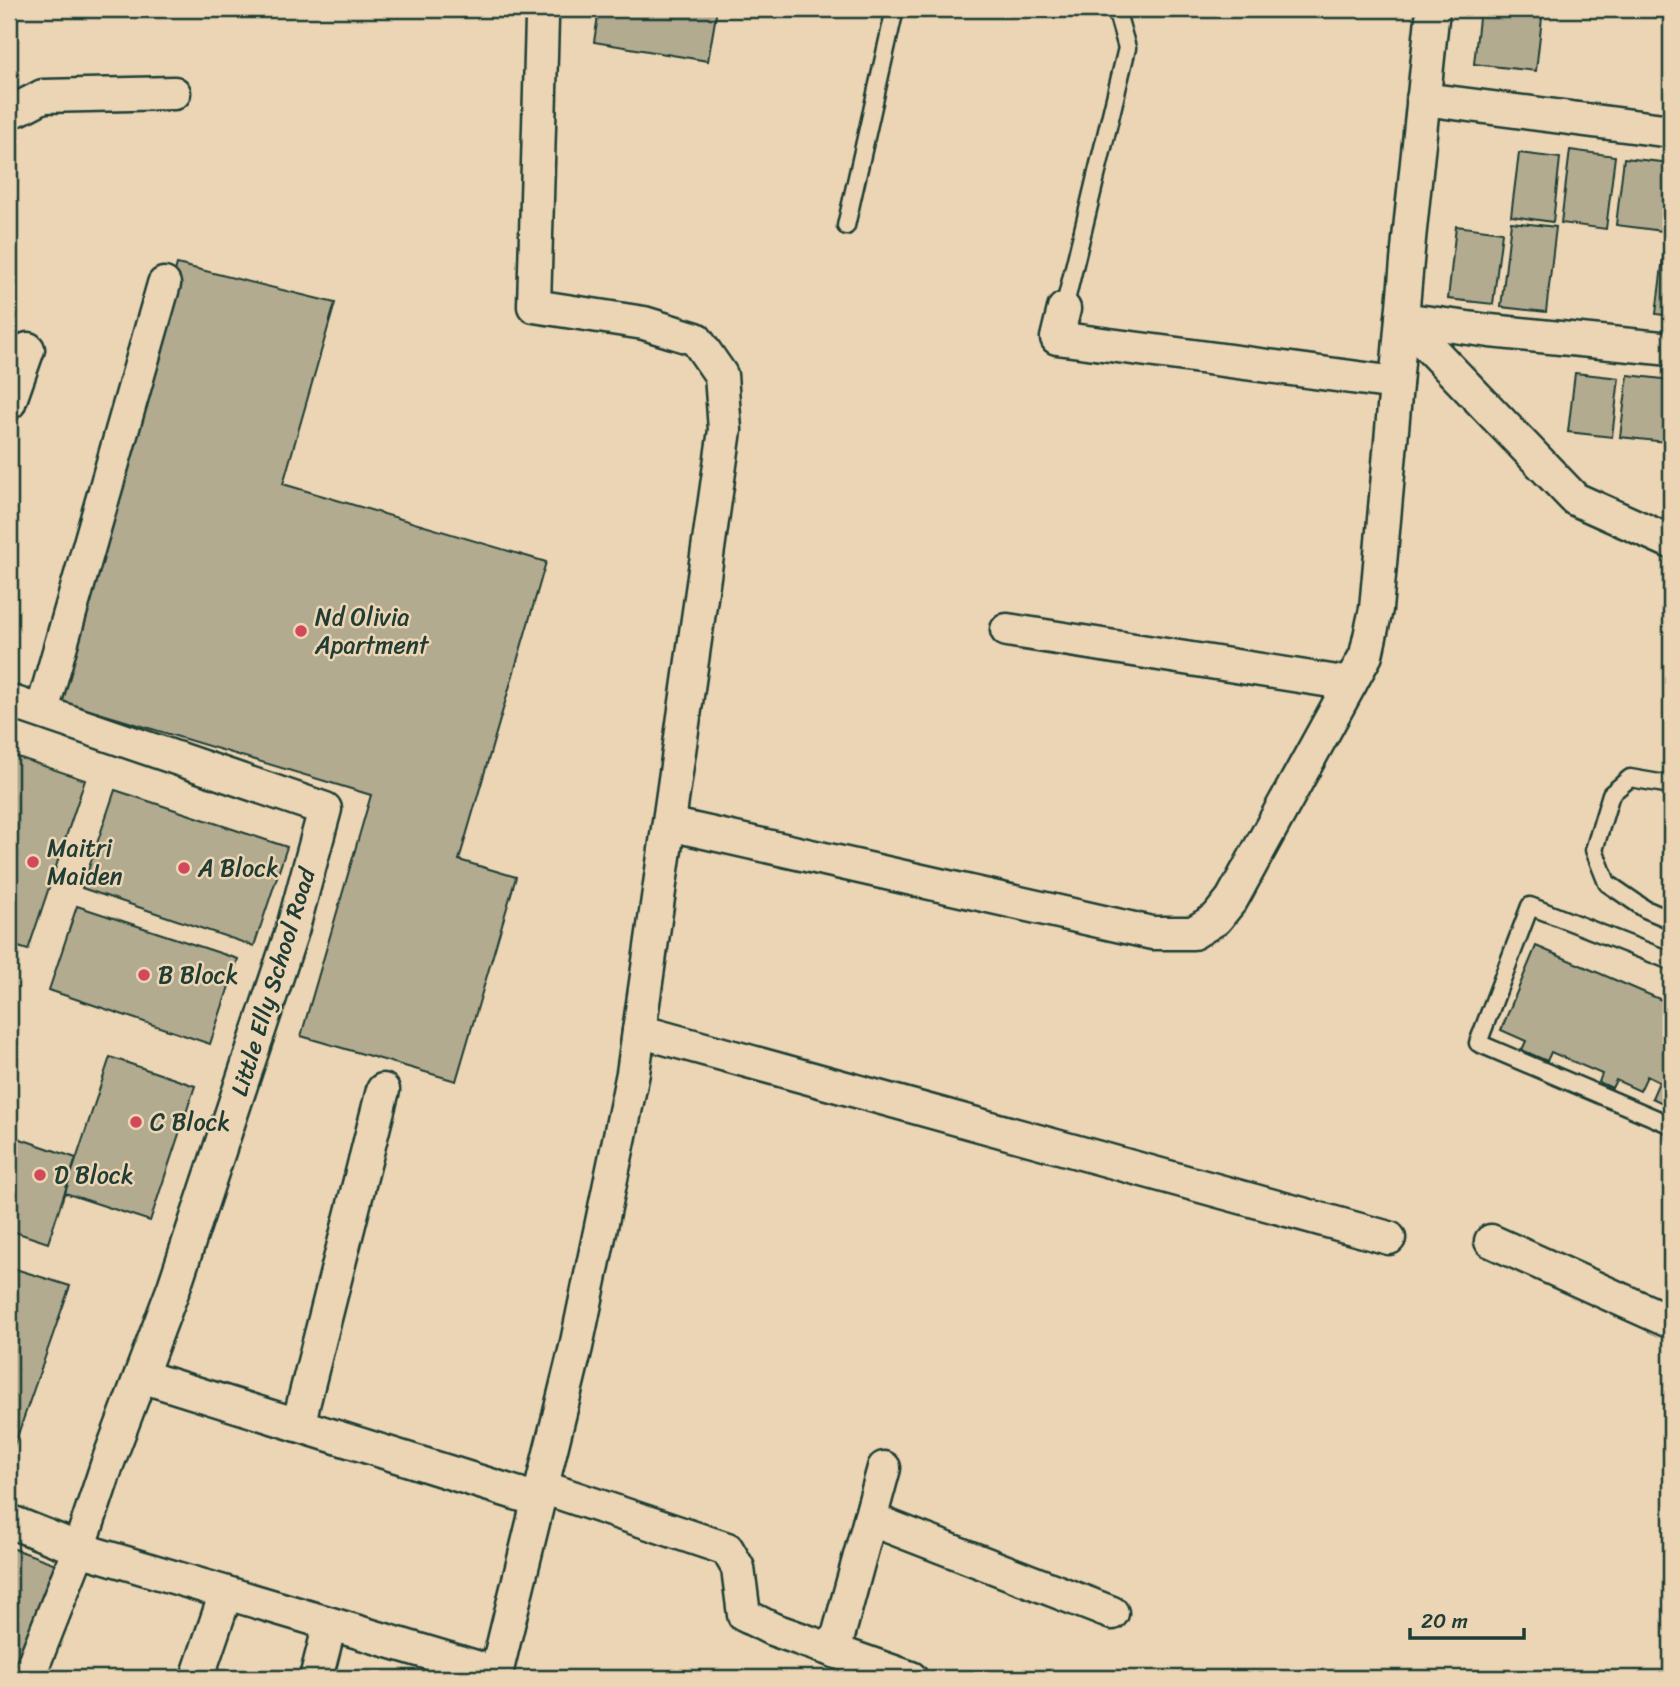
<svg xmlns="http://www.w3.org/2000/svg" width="1680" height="1687" font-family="Sriracha,sans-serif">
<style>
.building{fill:#b2ab90;stroke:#1f3d34;stroke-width:2}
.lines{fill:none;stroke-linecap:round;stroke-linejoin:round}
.lane-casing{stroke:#1f3d34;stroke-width:21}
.street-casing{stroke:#1f3d34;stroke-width:37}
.lane{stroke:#ebd5b4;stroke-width:16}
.street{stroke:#ebd5b4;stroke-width:32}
.poi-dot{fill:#d1495b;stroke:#ebd5b4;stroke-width:2.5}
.labels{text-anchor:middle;stroke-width:5;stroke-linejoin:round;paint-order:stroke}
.poi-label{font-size:24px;fill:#1f3d34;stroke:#ebd5b4;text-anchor:start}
.street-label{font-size:24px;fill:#1f3d34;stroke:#ebd5b4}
</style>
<rect width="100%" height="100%" fill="#ebd5b4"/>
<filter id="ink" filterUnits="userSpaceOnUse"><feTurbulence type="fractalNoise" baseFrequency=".0143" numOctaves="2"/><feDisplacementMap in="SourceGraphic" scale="14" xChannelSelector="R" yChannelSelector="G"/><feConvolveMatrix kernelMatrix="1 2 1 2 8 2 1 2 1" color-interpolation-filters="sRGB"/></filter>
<g filter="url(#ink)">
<g class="building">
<path d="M599,9H717L708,61L594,42Z"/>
<path d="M1480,9H1543L1536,71L1474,64Z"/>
<path d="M1570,150L1615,156L1606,229L1561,223Z"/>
<path d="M1519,153L1560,158L1553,222L1511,216Z"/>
<path d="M1624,158L1671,163V232L1616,225Z"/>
<path d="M1511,222L1556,227L1546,312L1501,307Z"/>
<path d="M1456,226L1502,232L1493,304L1448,299Z"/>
<path d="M1666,234L1671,235V316L1656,314Z"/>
<path d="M177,264L335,303L283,484L546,562L459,860L516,877L456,1081L301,1036L371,795L56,700Z"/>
<path d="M1575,373L1619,378L1612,437L1568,432Z"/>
<path d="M1628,375L1671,380L1666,442L1620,437Z"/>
<path d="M9,754L85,780L28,950L9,944Z"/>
<path d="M115,790L287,847L254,946L82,888Z"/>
<path d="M77,906L238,959L210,1044L49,990Z"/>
<path d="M1536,946L1671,1004V1107L1652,1098L1659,1082L1647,1076L1640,1091L1616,1080L1612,1088L1599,1082L1602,1074L1551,1052L1547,1061L1522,1050L1526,1041L1501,1030Z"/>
<path d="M110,1057L195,1086L150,1221L65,1193Z"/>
<path d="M9,1135L76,1158L48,1243L9,1230Z"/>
<path d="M9,1267L70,1286L9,1460Z"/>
<path d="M9,1547L56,1564L14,1678H9Z"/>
</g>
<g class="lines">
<g class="lane-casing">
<g id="lane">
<path d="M846,226L895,9"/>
<path d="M1064,309L1127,48L1116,9"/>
<path d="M1671,785L1630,778L1611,794L1594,850L1607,883L1645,909L1671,920"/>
<path d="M1671,961L1530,906L1478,1043L1671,1125"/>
</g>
</g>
<g class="street-casing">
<g id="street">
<path d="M1423,99L1671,131"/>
<path d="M9,107L18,109L43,96L174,93"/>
<path d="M1064,309L1057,338L1396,383"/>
<path d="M1402,319L1575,499L1671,542"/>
<path d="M1402,319L1490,331L1671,349"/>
<path d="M9,403L28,349"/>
<path d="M1007,630L1350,684"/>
<path d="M9,701L325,809L292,931L174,1287L108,1462L79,1549L28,1678"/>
<path d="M42,711L164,284"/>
<path d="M669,824L1152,933H1193L1216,919L1232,899L1366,655L1376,609L1409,239L1433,9"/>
<path d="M639,1031L1389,1238"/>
<path d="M1491,1241L1671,1322"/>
<path d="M141,1376L538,1500"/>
<path d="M298,1425L383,1090"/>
<path d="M542,1487L727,1549L738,1568L744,1615L772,1629L911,1678"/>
<path d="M870,1519L1112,1613"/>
<path d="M9,1521L79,1549L496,1673"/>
<path d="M834,1651L884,1468"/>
<path d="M197,1678L226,1593"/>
<path d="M316,1678L330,1624"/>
<path d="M495,1678L576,1347L633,1073L725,430L721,375L696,339L644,323L534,306L542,19L540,9"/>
</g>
</g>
<use href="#lane" class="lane"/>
<use href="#street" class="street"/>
</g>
</g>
<g class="poi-dot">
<circle cx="301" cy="631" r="7"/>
<circle cx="33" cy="862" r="7"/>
<circle cx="184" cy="868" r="7"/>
<circle cx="144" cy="975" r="7"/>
<circle cx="136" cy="1122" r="7"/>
<circle cx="40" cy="1175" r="7"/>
</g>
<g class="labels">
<g class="poi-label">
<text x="315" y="625">Nd Olivia<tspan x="315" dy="28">Apartment</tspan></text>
<text x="47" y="856">Maitri<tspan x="47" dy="28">Maiden</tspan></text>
<text x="198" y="876">A Block</text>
<text x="158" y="983">B Block</text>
<text x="150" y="1130">C Block</text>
<text x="54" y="1183">D Block</text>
</g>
<g class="street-label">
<text transform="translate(273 982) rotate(-73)" y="8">Little Elly School Road</text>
</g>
</g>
<rect width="1680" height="1687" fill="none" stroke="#ebd5b4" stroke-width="35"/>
<rect x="18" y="18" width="1645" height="1652" fill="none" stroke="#1f3d34" stroke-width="2.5" filter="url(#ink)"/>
<path d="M1410 1628v10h114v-10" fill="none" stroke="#1f3d34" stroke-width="3.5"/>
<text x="1421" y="1628" font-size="21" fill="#1f3d34" stroke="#ebd5b4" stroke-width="5" paint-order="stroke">20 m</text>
</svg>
